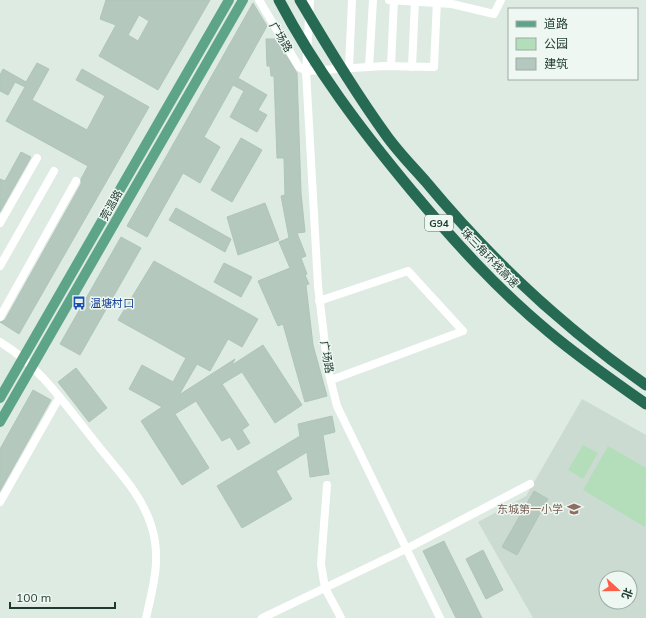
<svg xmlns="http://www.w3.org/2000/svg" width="646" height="618" font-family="Mulish,'Noto Sans SC',sans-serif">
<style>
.built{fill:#cbdbd2;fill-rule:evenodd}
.green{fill:#b4deba}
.building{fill:#b5c8be;stroke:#afc5b9;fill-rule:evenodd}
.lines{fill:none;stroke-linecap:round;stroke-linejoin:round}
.minor{stroke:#fff;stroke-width:8}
.major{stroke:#5ea489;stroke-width:10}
.highway{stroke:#276a54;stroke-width:11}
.labels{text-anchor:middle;stroke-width:3;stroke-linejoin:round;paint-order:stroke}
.shield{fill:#eef7f1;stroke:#5c736a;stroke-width:1}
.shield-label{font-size:10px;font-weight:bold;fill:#1e3b30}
.street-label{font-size:11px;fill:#1e3b30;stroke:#eef7f1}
.transit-label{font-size:11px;fill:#164399;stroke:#eef7f1;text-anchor:start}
.education-label{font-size:11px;fill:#785e54;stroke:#eef7f1;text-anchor:end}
</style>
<rect width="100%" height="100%" fill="#ddebe3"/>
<path class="built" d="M582,399L646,435V618H533L478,522L526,496ZM606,578H630V602H606Z"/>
<g class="green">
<path d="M583,445L598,453L583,479L568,470Z"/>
<path d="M608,446L646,468L645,527L583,490Z"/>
</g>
<g class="building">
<path d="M106,0H210L158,90L99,56L116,25L100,19ZM139,15L149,21L138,41L128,35Z"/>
<path d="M253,3L267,26L238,78L267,95L258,110L267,115L257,132L230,117L244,91L233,85L204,137L220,147L200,183L183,173L147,237L127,226Z"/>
<path d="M266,39H276L297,73L301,193L305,232L297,233L306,256L301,258L307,274L305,275L309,284L306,285L313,345L327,396L305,402L283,324L278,326L258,281L290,268L279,242L289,238L281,196L285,195L284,158H277L274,76H271L270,66H267Z"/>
<path d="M37,63L49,69L32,100L87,130L105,96L76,80L82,69L149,107L19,334L0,322L5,320L81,184V179L88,166L6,121L25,87L15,82L8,95L0,91V75L3,69L26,82Z"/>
<path d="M241,138L262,150L232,202L211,190Z"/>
<path d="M21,152L31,157L0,212V179L5,181Z"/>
<path d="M265,203L279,240L238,255L227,217Z"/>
<path d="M176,208L231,239L225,252L169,220Z"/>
<path d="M121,237L141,248L80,355L60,344Z"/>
<path d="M154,261L258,319L242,347L228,339L210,371L197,364L179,395L235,359L232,365L263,345L302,405L275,423L242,372L222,384L249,425L242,430L250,443L238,450L230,437L222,441L196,401L175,414L209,468L182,485L141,421L162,407L129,389L142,365L173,382L186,358L118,320Z"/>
<path d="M224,263L252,277L241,297L214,282Z"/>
<path d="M76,368L107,408L89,422L58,382Z"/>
<path d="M33,390L51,400L0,491V449Z"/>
<path d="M332,416L335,432L323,435L329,474L310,477L307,452L276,471L292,499L242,528L217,486L300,436L298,424Z"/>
<path d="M534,491L548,499L517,555L502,547Z"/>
<path d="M444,541L482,618H456L423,551Z"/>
<path d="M483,550L503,590L486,599L466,559Z"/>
</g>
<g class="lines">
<g class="minor">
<path d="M259,0L299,67L306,71"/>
<path d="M310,0L306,71L318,286L328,370L337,406L440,618"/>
<path d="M389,0L452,4L494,14L501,0"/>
<path d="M391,66L394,0"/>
<path d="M369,67L373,0"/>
<path d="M412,67L415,0"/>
<path d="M349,68L352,0"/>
<path d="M306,71L384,66L434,67L437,0"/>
<path d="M0,223L37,158"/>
<path d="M0,266L54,171"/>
<path d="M319,301L408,271L463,331L331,380"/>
<path d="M0,317L76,181"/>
<path d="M0,342C40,366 67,407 96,443C116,469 141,493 151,525C162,557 153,587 146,618"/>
<path d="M327,485L321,564L325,588L341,618"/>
<path d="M0,502L59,398"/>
<path d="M262,618L406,549L530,484"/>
</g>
<g class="major">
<path d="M0,398L229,0"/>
<path d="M0,422L243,0"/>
</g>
<g class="highway">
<path d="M279,0C315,69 362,131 412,191C454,241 498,290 549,332C580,358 613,381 646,404"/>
<path d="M300,0C327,46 355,92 386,135C398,152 413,167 427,183C491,260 564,328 646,385"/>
</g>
</g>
<defs>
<g id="bus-bare" transform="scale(1.08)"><path d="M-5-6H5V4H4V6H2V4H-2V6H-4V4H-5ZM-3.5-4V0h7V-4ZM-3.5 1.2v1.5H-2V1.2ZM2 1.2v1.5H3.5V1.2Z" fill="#1a4fb4" stroke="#eef7f1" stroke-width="2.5" paint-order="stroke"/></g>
<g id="school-bare" transform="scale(1.08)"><path d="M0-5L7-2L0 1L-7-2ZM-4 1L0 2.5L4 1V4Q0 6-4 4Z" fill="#8d6e63" stroke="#eef7f1" stroke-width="2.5" paint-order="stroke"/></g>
</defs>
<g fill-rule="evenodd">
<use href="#bus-bare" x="79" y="303"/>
<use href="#school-bare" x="574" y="509"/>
</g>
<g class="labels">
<rect class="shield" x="425" y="215" width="28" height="16" rx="3"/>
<g class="shield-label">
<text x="439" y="227">G94</text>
</g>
<g class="street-label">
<text transform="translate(281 37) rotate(59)" y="4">广场路</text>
<text transform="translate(111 205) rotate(-61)" y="4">莞温路</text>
<text transform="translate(490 258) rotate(46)" y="4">珠三角环线高速</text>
<text transform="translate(327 357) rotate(80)" y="4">广场路</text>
</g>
<g class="transit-label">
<text x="90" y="307">温塘村口</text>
</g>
<g class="education-label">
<text x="563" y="513">东城第一小学</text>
</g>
</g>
<rect x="508" y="8" width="130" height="72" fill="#eef7f1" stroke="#9baca4"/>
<rect x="516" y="21" width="20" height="6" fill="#5ea489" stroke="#9baca4"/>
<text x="544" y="28" font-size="12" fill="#1e3b30">道路</text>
<rect x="516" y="38" width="20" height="12" fill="#b4deba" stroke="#9baca4"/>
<text x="544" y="48" font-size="12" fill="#1e3b30">公园</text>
<rect x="516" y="58" width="20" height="12" fill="#b5c8be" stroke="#9baca4"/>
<text x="544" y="68" font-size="12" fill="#1e3b30">建筑</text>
<g transform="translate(618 590) rotate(111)"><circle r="19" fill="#eef7f1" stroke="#9baca4"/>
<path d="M0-3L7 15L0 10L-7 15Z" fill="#fe5e48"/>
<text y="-6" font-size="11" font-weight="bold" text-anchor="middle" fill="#1e3b30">北</text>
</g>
<path d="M10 602v6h105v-6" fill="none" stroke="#1e3b30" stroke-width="2"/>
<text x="16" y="602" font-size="12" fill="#1e3b30" stroke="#eef7f1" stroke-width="3" paint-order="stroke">100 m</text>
</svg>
